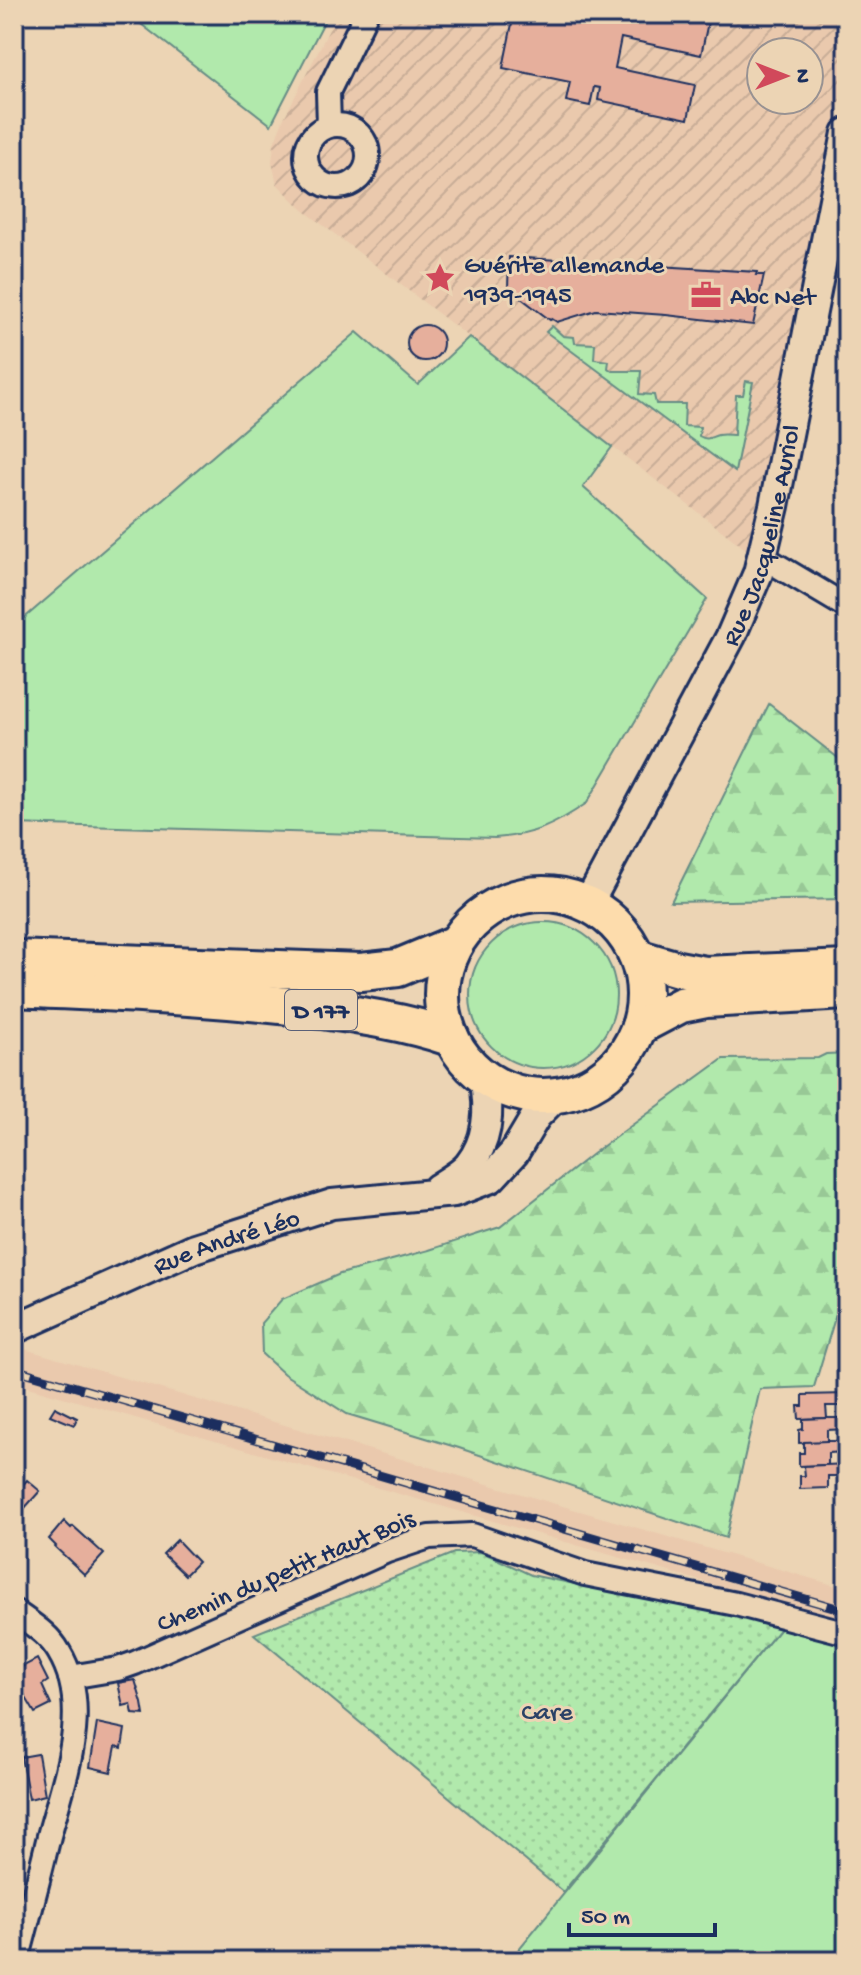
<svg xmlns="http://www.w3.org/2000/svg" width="861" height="1975" font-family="'Gochi Hand',sans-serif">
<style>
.built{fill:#eac9ad}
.industrial{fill:url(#industrial-furrows);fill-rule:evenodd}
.grass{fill:#b1e9ac;stroke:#668c85;stroke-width:2}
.forest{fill:url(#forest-firs);stroke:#668c85;stroke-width:2}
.garden{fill:url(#garden-dots);stroke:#668c85;stroke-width:2}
.building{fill:#e6af9c;stroke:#1b2f5e;stroke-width:2}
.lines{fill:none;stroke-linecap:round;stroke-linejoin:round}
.minor-casing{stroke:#1b2f5e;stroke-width:28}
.tertiary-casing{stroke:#1b2f5e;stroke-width:34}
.primary-casing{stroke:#1b2f5e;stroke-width:40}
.trunk-casing{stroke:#1b2f5e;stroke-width:42}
.minor{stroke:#ecd4b4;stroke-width:22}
.tertiary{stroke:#ecd4b4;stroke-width:28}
.primary{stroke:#fddcac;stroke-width:34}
.trunk{stroke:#fddcac;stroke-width:36}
.rail-casing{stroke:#1b2f5e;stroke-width:9}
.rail{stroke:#ecd4b4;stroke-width:6;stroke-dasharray:18;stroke-linecap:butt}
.labels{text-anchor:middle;stroke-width:6;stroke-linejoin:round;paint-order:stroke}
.shield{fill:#ecd4b4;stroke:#5a6078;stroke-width:2}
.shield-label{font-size:24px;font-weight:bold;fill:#1b2f5e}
.poi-label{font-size:26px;fill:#1b2f5e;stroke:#ecd4b4;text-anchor:start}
.street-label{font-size:26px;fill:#1b2f5e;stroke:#ecd4b4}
.park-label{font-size:26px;fill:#2a4266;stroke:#ecd4b4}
</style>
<defs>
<pattern id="industrial-furrows" width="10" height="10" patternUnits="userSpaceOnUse" patternTransform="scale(2)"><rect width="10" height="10" fill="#eac9ad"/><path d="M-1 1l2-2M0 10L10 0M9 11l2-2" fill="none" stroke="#c8ad97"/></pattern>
<pattern id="forest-firs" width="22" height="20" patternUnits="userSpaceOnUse" patternTransform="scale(2)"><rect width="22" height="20" fill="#b1e9ac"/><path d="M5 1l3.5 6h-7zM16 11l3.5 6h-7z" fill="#98c896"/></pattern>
<pattern id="garden-dots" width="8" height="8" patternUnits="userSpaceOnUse" patternTransform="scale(2)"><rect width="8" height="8" fill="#b1e9ac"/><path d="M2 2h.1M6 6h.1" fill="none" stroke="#98c896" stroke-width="1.8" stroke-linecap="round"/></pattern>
</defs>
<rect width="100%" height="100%" fill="#ecd4b4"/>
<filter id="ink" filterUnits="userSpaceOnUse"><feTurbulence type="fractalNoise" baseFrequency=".0125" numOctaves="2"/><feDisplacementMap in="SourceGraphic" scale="16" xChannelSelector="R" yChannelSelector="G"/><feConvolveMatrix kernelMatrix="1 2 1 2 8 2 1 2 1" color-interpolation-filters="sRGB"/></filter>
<g filter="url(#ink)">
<path class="built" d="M14,1346L847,1589V1623L14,1383Z"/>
<path class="industrial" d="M337,14H847V68L747,550L302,209L277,184L272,162L274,143L283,120ZM761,52H809V100H761Z"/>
<g class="grass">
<path d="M128,14H328L271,125Z"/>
<path d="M552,326L563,336L574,337L575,343L595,344L594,359L609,361L608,368L612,371H641L639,394L654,395L656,404H685L684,426L700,427L699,436C708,441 710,437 718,435C723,434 730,435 734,435L736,395H743L746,381L753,382L735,472L546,332Z"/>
<path d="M357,332L418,385L469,337L612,447L583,487L707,599L587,803C555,825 534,835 495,838L14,824V627Z"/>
<circle cx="543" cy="995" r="73"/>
<path d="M782,1626L847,1644V1961H509Z"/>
</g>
<g class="forest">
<path d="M769,704L847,765V899L671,902Z"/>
<path d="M847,1053V1278L814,1387L760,1389L726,1538L459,1448L347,1414L284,1374L262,1354L261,1323L282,1299L340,1274L429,1250L500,1227L595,1152L723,1059L818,1058L826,1054Z"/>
</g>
<path class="garden" d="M482,1552L531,1575L782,1626L563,1892L254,1634L454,1553Z"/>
<g class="building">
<path d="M514,14H672L708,22L701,55L621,38L615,68L695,85L688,119L598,100L600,88L594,87L590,106L566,101L570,82L503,68Z"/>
<path d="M509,257L757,272L756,275H764L753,325L666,315L596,310L557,322L552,319L550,320L508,288Z"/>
<circle cx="425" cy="343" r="18"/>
<path d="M847,1394V1406H826L827,1418L799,1419L798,1406H803V1395Z"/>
<path d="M55,1407L77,1418L74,1425L50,1415Z"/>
<path d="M827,1418H847V1429L827,1430V1442L799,1443V1430L803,1429V1419Z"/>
<path d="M827,1441H847V1452L828,1453V1465L799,1466V1453H804V1442Z"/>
<path d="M847,1464V1476H828V1488L800,1489V1476H805L804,1466Z"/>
<path d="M27,1480L40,1491L22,1511L14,1504V1495Z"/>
<path d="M64,1521L71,1528L73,1526L104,1554L85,1575L55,1547L56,1546L49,1539Z"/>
<path d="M177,1540L198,1562L185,1575L163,1554Z"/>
<path d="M37,1659L48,1681L42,1685L51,1705L35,1713L22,1691L14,1695V1671Z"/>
<path d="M135,1680L142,1703L144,1715L133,1714L131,1704L123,1706L118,1683Z"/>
<path d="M97,1723L125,1729L122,1748L116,1746L111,1772L90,1767Z"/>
<path d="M38,1754L45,1795L29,1799L21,1757Z"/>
</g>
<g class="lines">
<g class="minor-casing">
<g id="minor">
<circle cx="337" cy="156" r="31"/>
<path d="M329,125L328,92L366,14"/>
<path d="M763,557L847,607"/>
<path d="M14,1611C30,1623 49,1634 59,1652C93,1708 64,1779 49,1836C39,1878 28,1919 17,1961"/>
<path d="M70,1677L118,1669L135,1663L387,1551L429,1537L472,1535L585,1574L736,1604L847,1633"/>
</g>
</g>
<g class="tertiary-casing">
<g id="tertiary">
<path id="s1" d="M587,906L731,636L758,573L774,506L847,133"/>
<path d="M438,1188C448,1181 462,1174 469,1165C489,1140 490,1107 484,1077"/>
<path id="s2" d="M14,1329L194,1248L332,1204L454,1192L491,1178L514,1153L536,1116L558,1094"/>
</g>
</g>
<g class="primary-casing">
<g id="primary">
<circle cx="543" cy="995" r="101"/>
<path d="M637,957L678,969L705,974L847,968"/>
<path d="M639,1027L681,1005L706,1000L847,992"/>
</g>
</g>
<g class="trunk-casing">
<g id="trunk">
<path d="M14,959L361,972L398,968L451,946"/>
<path d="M14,988C114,993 214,996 313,1009C359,1015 406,1022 450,1037"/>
</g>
</g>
<use href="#minor" class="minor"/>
<use href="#tertiary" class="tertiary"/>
<use href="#primary" class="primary"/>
<use href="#trunk" class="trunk"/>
<g class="rail-casing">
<path id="rail" d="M14,1369L847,1611"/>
</g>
<use href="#rail" class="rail"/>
</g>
</g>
<defs>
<g id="sight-bare" transform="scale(2.4)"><path d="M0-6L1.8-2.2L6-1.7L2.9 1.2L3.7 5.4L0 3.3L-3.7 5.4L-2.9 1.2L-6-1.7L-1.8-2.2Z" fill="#d1495b" stroke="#ecd4b4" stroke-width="2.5" paint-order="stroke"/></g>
<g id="office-bare" transform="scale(2.4)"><path d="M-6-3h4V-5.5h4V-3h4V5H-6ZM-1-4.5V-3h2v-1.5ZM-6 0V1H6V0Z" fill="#d1495b" stroke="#ecd4b4" stroke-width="2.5" paint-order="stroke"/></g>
</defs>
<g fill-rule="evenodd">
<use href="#sight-bare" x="440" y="278"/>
<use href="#office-bare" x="706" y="295"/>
</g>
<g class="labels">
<rect class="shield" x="285" y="990" width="72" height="40" rx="6"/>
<g class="shield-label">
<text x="321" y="1018">D 177</text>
</g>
<g class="poi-label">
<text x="464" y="272">Guérite allemande<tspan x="464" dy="30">1939-1945</tspan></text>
<text x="730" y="304">Abc Net</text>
</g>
<g class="street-label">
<text dy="9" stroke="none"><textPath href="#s1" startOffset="412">Rue Jacqueline Auriol</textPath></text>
<text dy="9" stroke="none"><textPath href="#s2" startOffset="230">Rue André Léo</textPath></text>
<text transform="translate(285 1569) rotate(-23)" y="9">Chemin du petit Haut Bois</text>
</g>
<g class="park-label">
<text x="547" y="1719">Care</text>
</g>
</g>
<rect width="861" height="1975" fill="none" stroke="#ecd4b4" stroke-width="48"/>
<rect x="24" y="24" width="813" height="1927" fill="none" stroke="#1b2f5e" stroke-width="3" filter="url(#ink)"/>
<g transform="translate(785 76) rotate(90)"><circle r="38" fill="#ecd4b4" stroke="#989292" stroke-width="2"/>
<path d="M0-6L14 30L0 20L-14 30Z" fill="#d1495b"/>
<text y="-12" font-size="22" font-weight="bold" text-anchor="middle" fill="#1b2f5e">N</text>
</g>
<path d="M569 1923v12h146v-12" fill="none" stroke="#1b2f5e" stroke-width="4"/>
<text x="581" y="1923" font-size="24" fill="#1b2f5e" stroke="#ecd4b4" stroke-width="6" paint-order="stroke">50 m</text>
</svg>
